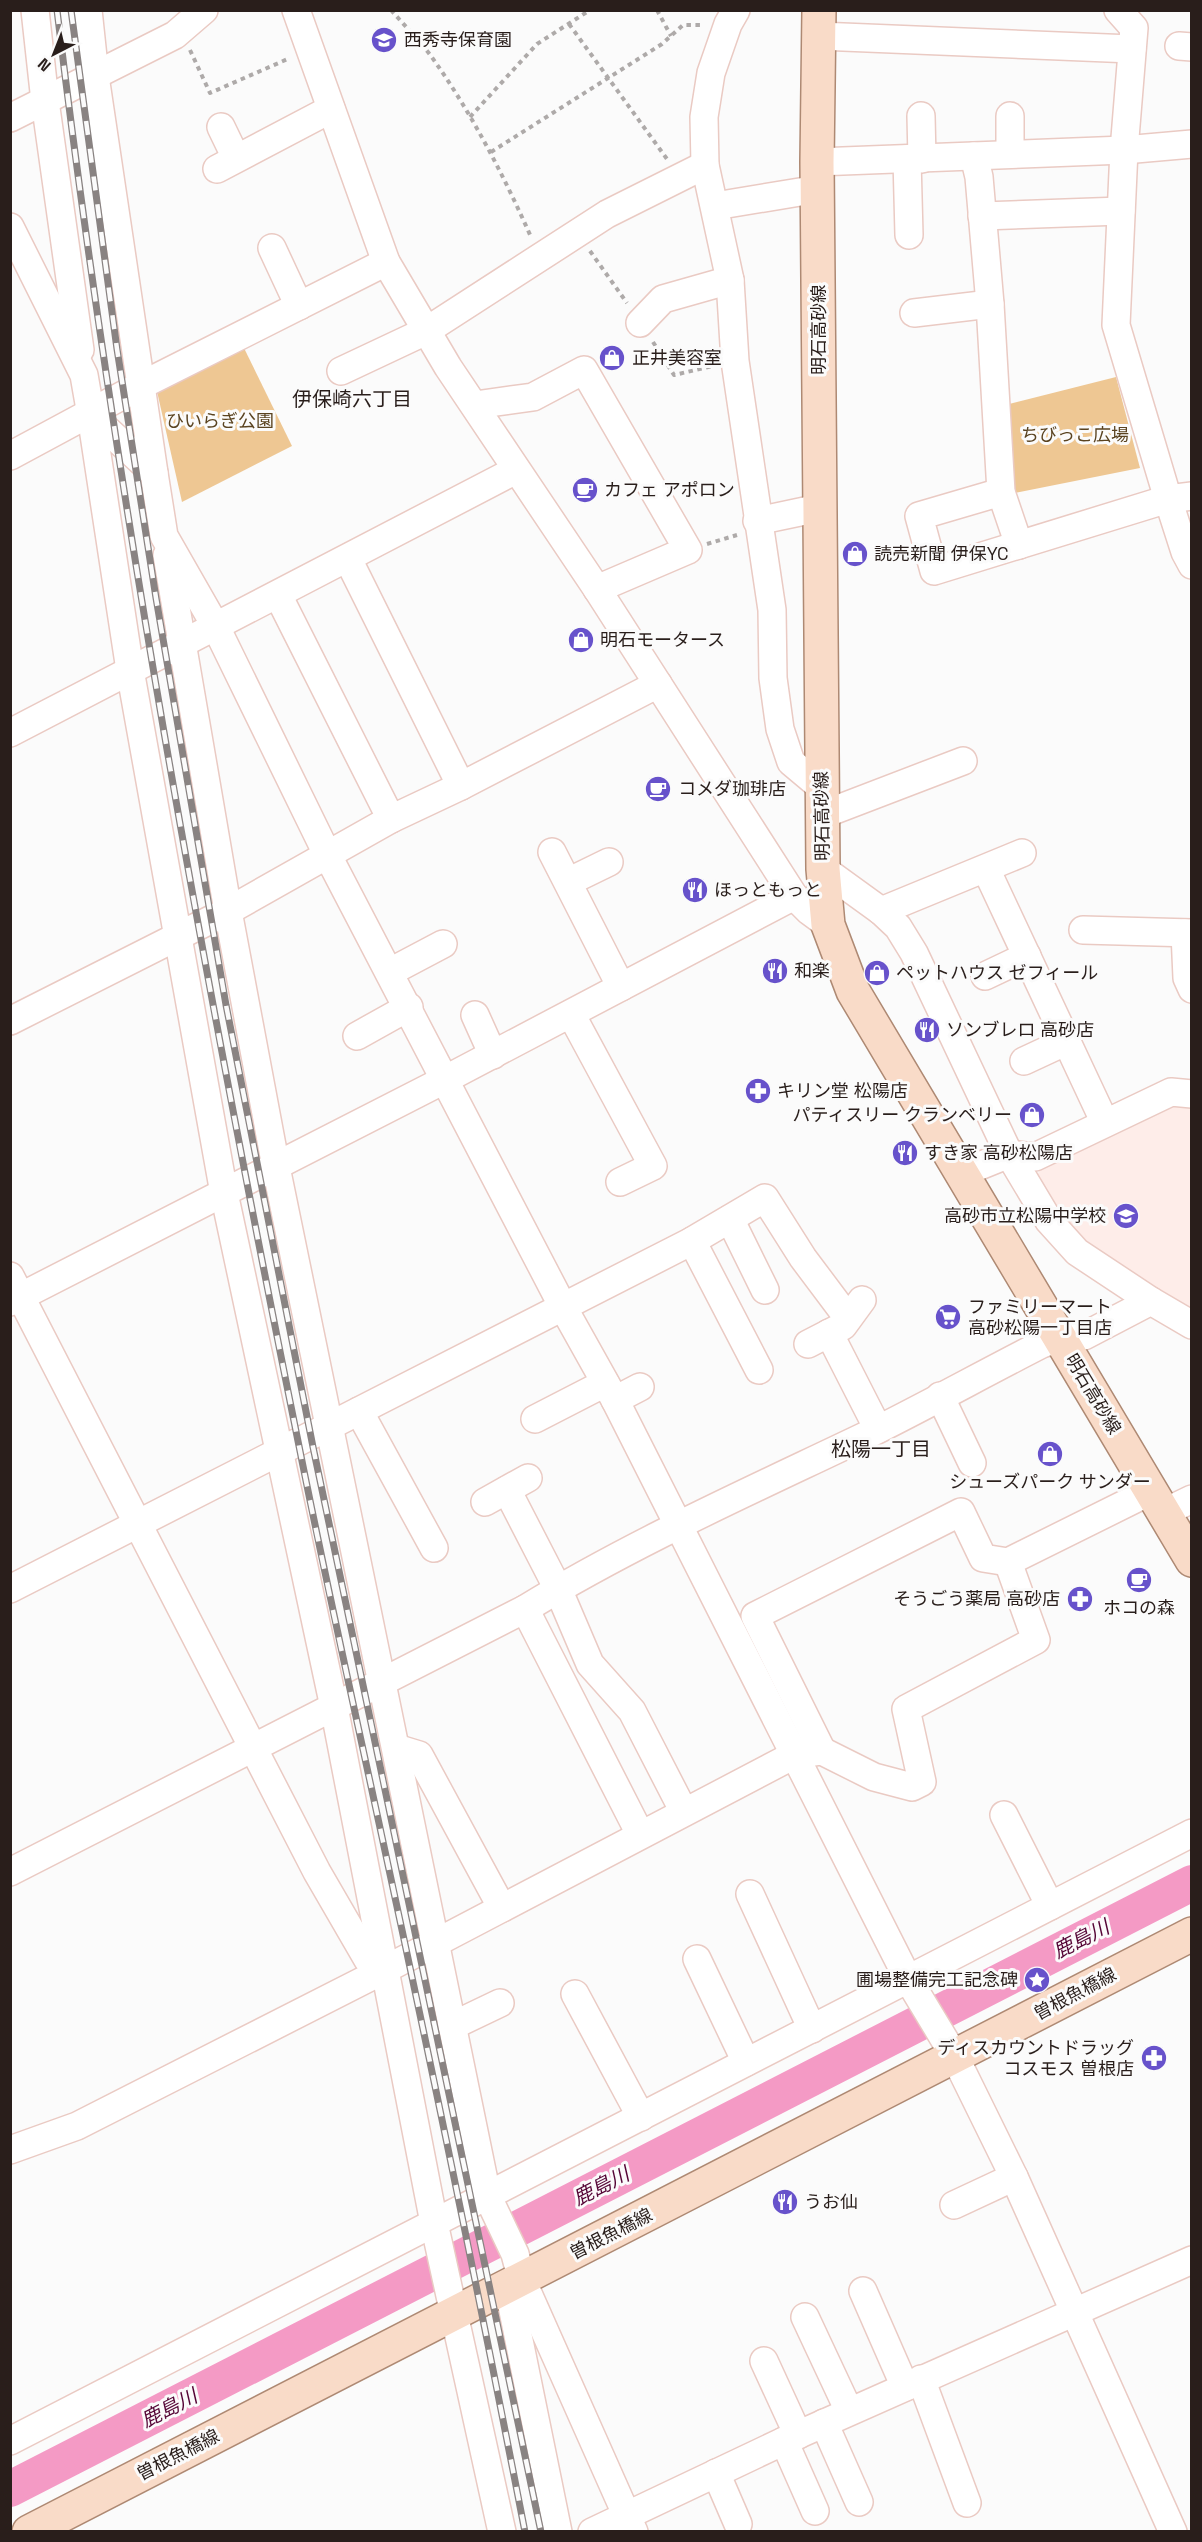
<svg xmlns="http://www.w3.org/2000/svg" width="1202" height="2542" font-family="'Space Grotesk','Noto Sans JP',sans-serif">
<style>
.built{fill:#feede9}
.green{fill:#eec793}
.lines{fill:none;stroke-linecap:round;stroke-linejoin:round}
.river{stroke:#f49ac5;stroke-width:36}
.minor-casing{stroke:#eacac3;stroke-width:30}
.major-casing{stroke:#ae8973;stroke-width:36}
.path{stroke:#aeaaa9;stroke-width:4;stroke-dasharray:4.5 4.5;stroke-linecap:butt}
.minor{stroke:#fff;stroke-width:27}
.major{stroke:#f9dbc8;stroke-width:33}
.rail-casing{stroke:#898382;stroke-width:7}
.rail{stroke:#fbfbfb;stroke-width:4.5;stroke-dasharray:14;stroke-linecap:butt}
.labels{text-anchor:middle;stroke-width:6;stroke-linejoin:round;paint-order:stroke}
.poi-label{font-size:18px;fill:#291e1b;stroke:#fbfbfb;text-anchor:start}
.street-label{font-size:18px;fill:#291e1b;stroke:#fbfbfb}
.park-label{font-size:18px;fill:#5a4320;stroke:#fbfbfb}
.neighbourhood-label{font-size:20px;fill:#291e1b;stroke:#fbfbfb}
.water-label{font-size:20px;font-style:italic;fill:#550536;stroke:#fbfbfb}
</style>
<rect width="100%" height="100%" fill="#fbfbfb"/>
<path class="built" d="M1191,1103V1316L1086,1249L1033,1184L1040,1169L1154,1108Z"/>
<g class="green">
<path d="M242,344L292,446L182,502L156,387Z"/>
<path d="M1116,377L1140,468L1010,494L1005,405Z"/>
</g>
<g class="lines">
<path class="river" d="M10,2489L1192,1883"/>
<g class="minor-casing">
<g id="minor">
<path d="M35,10L45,101L80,350"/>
<path d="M88,10L95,76L154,473"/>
<path d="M296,10L386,262L448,367L597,589L794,896L809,911L828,925"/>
<path d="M736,10L728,24L711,73L704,117L705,165L730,280L735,361L772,610L773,678L780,729L791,762L822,788"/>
<path d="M1118,10L1134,28L1124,150L1116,325L1168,499L1185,552L1192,565"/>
<path d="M819,36L1132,49"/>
<path d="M1179,46L1192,47"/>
<path d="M921,116L922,159"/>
<path d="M1010,116V154"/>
<path d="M10,118L175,35L204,10"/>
<path d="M221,127L236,158"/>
<path d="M974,156L979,177L990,304L1001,492L1019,545"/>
<path d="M907,159L909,235"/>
<path d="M817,162L1124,150L1192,144"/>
<path d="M217,169L331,109"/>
<path d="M715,206L818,189"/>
<path d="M982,216L1121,211"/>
<path d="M10,227L84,375L91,415L154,473L164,536L216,627L327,854L563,1307L615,1400L908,1979L955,2057L1014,2177L1173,2532"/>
<path d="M272,248L299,306"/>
<path d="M914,313L990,304"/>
<path d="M640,323L663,299L730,280"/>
<path d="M341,371L426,331L607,214L705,165"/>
<path d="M475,405L533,397L584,370L688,550L597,589"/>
<path d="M91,415L130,670L224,1193L334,1707L434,2223L502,2532"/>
<path d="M10,456L140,386L386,262"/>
<path d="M1001,492L919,516L934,571L1168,499L1192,496"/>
<path d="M757,521L819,508"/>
<path d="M167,555L228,911L276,1167L487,2195L515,2254L522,2280L634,2532"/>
<path d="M348,559L461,786"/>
<path d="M278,595L391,819"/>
<path d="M10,733L516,470"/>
<path d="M822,815L963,761"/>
<path d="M552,852L621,987"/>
<path d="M823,869L881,911L898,927L914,953L1009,1154L1049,1221L1077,1252L1151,1301"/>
<path d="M986,869L1105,1123"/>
<path d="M568,882L609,862"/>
<path d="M881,911L1022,853"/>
<path d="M1083,930L1192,933"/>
<path d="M1185,933L1187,978L1192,989"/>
<path d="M390,972L443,944"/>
<path d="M985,976L1027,956"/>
<path d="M571,1014L653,1166L620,1182"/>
<path d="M475,1015L493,1055"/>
<path d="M10,1021L228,911L391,819L461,786L658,684"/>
<path d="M357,1036L409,1007"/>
<path d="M1024,1061L1067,1041"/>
<path d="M962,1173L1009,1154L1035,1157L1171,1092L1192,1094"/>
<path d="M730,1219L765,1290"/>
<path d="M692,1241L759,1370"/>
<path d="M10,1276L317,1872L368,1960L384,1970"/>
<path d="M10,1302L446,1079L794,896"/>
<path d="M829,1333L878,1429"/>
<path d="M808,1344L843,1326L862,1300"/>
<path d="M940,1396L972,1463"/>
<path d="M615,1400L640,1387"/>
<path d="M359,1411L434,1548"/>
<path d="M535,1419L605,1383"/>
<path d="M507,1490L558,1589L590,1664L632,1711L684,1812"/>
<path d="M485,1502L528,1478"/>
<path d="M1163,1513L1192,1499"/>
<path d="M10,1589L692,1241L765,1198L803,1258L848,1318"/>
<path d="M525,1609L640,1834"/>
<path d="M396,1748L419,1755L502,1908"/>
<path d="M822,1751L755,1616L961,1512L983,1558L1008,1562L1151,1491"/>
<path d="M1004,1815L1050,1906"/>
<path d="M10,1872L525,1609C633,1543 750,1491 865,1436C924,1407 983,1374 1042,1344L1060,1338L1084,1336L1151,1301L1192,1325"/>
<path d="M750,1894L812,2029"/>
<path d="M697,1959L746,2062"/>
<path d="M575,1994L641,2117"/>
<path d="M452,2026L500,2003"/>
<path d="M10,2150L77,2126L384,1970L794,1755L822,1751L874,1777L912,1787L922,1782L906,1709L1036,1640L1008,1562"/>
<path d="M954,2205L1014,2177"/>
<path d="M508,2286L558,2532"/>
<path d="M863,2291L905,2387"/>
<path d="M805,2317L849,2411"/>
<path d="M764,2361L798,2435"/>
<path d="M921,2379L967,2503"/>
<path d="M824,2423L859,2502"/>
<path d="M10,2441L1192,1833"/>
<path d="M784,2441L815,2511"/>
<path d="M716,2473L738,2524"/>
<path d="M592,2532L784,2441L1192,2260"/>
</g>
</g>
<g class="major-casing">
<g id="major">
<path d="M819,10L817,162L823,869L828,925L853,991L1192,1560"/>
<path d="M29,2532L1192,1934"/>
</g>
</g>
<g class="path">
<path d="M391,10C404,25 419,40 431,56C471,112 503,174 531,237"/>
<path d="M657,10L671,36"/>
<path d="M569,24L667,159"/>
<path d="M190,50L210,93L290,58"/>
<path d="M470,117L537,44L590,10"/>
<path d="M491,152L662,44L683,25H703"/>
<path d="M590,251L627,303"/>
<path d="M653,342L674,375L713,366"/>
<path d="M707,544L737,535"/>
</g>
<use href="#minor" class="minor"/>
<use href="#major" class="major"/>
<g class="rail-casing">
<g id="rail">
<path d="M57,10C115,493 203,970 299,1446C325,1577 354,1707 382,1837C432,2068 480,2300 525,2532"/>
<path d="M71,10L117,349L156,598L226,1005L313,1447L541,2532"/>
</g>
</g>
<use href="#rail" class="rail"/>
</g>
<defs>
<g id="school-disc" transform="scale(1.35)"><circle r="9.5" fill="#6752cb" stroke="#fbfbfb"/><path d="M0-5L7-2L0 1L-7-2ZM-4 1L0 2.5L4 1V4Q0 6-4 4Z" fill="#fff"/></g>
<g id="shop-disc" transform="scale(1.35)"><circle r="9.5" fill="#6752cb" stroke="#fbfbfb"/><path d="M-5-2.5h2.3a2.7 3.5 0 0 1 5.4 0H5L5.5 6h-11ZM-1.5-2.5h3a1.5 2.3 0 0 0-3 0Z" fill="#fff"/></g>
<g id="cafe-disc" transform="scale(1.35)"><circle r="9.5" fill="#6752cb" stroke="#fbfbfb"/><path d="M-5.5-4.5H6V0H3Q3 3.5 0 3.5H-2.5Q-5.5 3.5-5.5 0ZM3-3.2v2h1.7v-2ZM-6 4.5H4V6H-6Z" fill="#fff"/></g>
<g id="restaurant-disc" transform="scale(1.35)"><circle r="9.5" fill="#6752cb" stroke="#fbfbfb"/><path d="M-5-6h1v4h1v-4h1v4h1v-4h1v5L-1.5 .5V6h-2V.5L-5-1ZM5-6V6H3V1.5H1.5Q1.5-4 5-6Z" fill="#fff"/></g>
<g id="pharmacy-disc" transform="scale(1.35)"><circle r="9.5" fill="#6752cb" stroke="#fbfbfb"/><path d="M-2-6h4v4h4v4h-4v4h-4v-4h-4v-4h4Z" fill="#fff"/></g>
<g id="supermarket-disc" transform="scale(1.35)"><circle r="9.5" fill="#6752cb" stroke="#fbfbfb"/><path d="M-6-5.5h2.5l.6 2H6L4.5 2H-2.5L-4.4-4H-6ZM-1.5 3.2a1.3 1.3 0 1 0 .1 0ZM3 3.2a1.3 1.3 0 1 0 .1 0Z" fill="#fff"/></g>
<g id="sight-disc" transform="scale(1.35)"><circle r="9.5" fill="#6752cb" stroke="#fbfbfb"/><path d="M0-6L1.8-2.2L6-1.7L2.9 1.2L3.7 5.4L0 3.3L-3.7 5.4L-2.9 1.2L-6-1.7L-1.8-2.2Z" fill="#fff"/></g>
</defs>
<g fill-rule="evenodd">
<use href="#school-disc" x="384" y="40"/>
<use href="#shop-disc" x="612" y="358"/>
<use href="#cafe-disc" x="585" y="490"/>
<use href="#shop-disc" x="855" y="554"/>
<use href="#shop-disc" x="581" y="640"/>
<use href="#cafe-disc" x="658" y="789"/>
<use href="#restaurant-disc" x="695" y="890"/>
<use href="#restaurant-disc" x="775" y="971"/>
<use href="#shop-disc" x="877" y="973"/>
<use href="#restaurant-disc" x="927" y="1030"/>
<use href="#pharmacy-disc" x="758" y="1091"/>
<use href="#shop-disc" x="1032" y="1115"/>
<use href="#restaurant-disc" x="905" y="1153"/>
<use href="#school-disc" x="1126" y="1216"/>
<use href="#supermarket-disc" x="948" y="1317"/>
<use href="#shop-disc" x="1050" y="1454"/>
<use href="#cafe-disc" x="1139" y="1580"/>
<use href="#pharmacy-disc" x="1080" y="1599"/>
<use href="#sight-disc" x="1037" y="1980"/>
<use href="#pharmacy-disc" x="1154" y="2058"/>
<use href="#restaurant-disc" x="785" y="2202"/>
</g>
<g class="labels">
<g class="poi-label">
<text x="404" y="46">西秀寺保育園</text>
<text x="632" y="364">正井美容室</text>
<text x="604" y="496">カフェ アポロン</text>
<text x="874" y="560">読売新聞 伊保YC</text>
<text x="600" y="646">明石モータース</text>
<text x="678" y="795">コメダ珈琲店</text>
<text x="714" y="896">ほっともっと</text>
<text x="794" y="977">和楽</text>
<text x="896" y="979">ペットハウス ゼフィール</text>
<text x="946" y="1036">ソンブレロ 高砂店</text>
<text x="777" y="1097">キリン堂 松陽店</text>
<text x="1012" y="1121" text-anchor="end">パティスリー クランベリー</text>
<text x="924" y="1159">すき家 高砂松陽店</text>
<text x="1106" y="1222" text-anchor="end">高砂市立松陽中学校</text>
<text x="968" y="1313">ファミリーマート<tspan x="968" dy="21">高砂松陽一丁目店</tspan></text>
<text x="1050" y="1488" text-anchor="middle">シューズパーク サンダー</text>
<text x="1060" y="1605" text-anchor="end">そうごう薬局 高砂店</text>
<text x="1139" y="1614" text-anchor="middle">ホコの森</text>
<text x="1018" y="1986" text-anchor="end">圃場整備完工記念碑</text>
<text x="1134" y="2054" text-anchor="end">ディスカウントドラッグ<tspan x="1134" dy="21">コスモス 曽根店</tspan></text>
<text x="804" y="2208">うお仙</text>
</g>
<g class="street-label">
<text transform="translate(819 330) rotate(-90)" y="6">明石高砂線</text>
<text transform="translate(822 816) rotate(-91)" y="6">明石高砂線</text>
<text transform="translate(1093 1394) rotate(59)" y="6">明石高砂線</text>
<text transform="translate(1075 1994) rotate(-28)" y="6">曽根魚橋線</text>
<text transform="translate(611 2234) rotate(-27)" y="6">曽根魚橋線</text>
<text transform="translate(178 2455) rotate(-27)" y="6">曽根魚橋線</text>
</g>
<g class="park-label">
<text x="220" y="427">ひいらぎ公園</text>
<text x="1075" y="441">ちびっこ広場</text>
</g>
<g class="neighbourhood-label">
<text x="352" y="406">伊保崎六丁目</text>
<text x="881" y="1456">松陽一丁目</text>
</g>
<g class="water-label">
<text transform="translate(1081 1939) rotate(-27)" y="7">鹿島川</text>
<text transform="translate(601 2186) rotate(-27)" y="7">鹿島川</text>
<text transform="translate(169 2408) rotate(-27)" y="7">鹿島川</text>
</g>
</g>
<rect width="1202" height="2542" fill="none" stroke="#291e1b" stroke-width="24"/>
<g transform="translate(54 54) rotate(222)" stroke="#fbfbfb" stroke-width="4.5" paint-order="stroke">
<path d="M0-4.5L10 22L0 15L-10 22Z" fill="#291e1b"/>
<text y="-9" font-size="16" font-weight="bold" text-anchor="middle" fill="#291e1b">N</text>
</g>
</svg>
